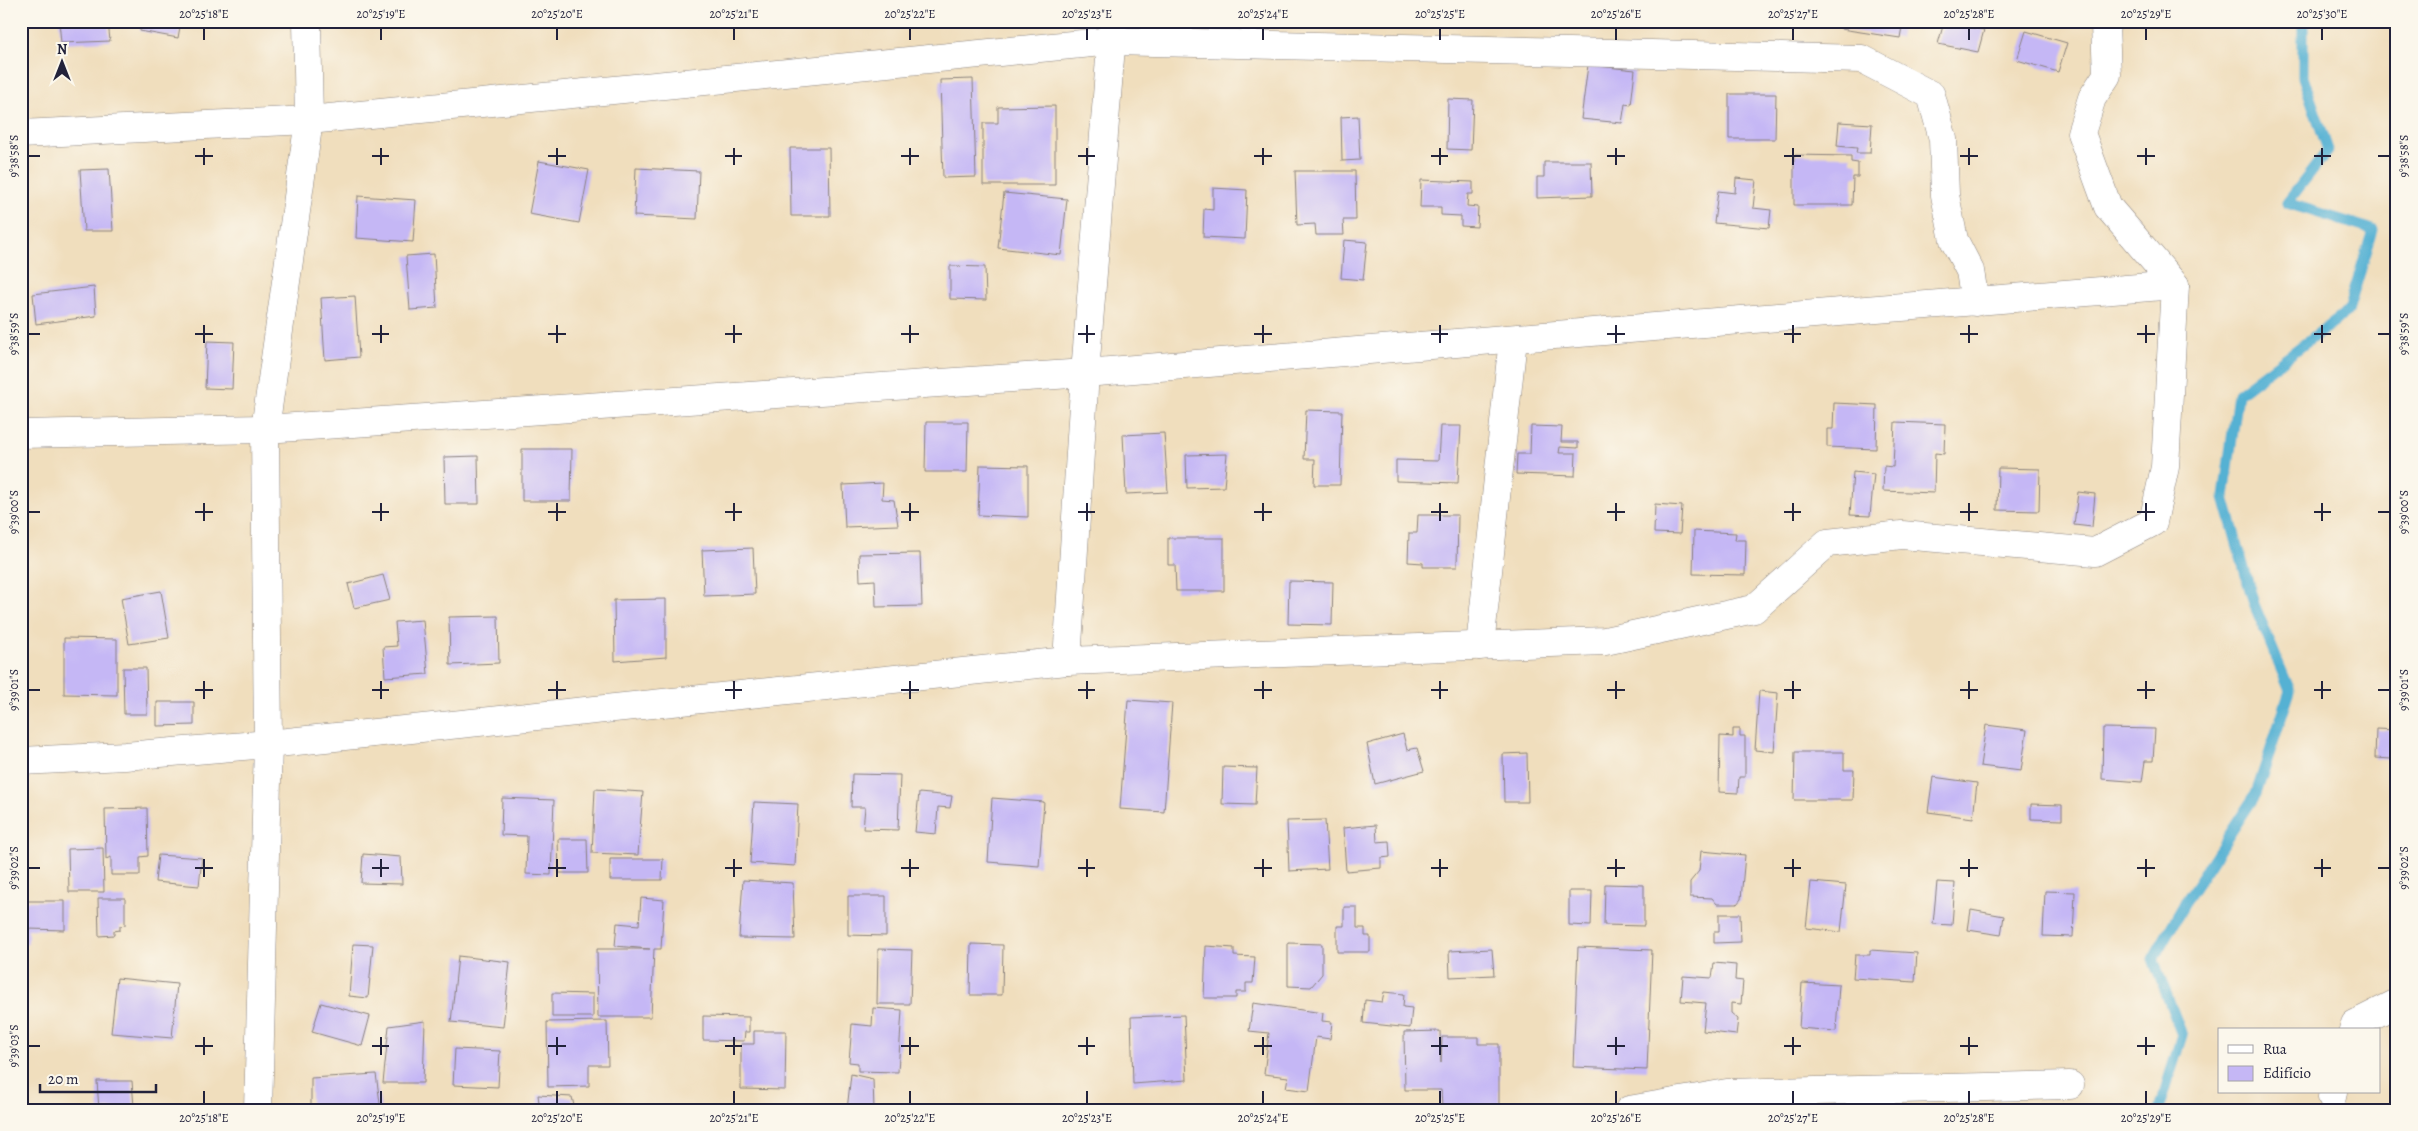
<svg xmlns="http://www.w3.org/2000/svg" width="2418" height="1131" font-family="Alegreya,serif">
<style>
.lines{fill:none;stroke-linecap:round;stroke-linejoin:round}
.stream{stroke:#55b1d3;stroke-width:11}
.building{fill:#c5b7f5}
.minor-casing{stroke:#89807c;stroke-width:29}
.minor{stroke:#fff;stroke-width:28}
.ticks{fill:none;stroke:#22223b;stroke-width:2}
.neatline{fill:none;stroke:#22223b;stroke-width:2}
.ticks-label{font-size:12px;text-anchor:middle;fill:#22223b}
</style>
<rect width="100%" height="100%" fill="#fbf7ec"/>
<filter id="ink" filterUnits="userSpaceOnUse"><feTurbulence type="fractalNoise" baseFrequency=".02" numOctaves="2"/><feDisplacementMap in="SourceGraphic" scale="10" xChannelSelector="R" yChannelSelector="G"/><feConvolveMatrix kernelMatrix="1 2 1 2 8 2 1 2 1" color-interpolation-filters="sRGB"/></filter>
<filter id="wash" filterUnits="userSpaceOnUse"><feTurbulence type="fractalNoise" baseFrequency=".0096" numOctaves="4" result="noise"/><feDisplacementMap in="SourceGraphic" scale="20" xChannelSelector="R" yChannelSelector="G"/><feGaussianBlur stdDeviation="1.12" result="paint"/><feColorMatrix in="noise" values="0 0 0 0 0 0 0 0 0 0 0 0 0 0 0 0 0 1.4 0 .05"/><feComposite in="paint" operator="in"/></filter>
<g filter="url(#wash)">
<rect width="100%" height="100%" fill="#f0debd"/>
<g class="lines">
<path class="stream" d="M2159,1110L2182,1035L2153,959L2186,901L2256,794L2290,691L2254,604L2224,497L2238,394L2348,311L2373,230L2287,203L2328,150L2303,77V21"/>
</g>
<g id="blocks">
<g class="building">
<path d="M59,21H108L110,41L61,43Z"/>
<path d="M141,21H181L178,38L140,31Z"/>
<path d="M1842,21H1903L1900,38L1841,29Z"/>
<path d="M1944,22L1984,30L1978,52L1938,44Z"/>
<path d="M2026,31L2067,43L2058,72L2017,60Z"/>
<path d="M1588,65L1635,70L1631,105L1625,104L1622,123L1581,119Z"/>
<path d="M973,79L976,177L943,178L940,80Z"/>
<path d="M1729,94H1776L1775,139H1729Z"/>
<path d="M1448,99L1473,100L1471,150L1447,149Z"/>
<path d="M1055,106V185H983V123H998V107Z"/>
<path d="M1358,116L1360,160L1342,161L1341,117Z"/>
<path d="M1839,122L1872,124L1870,153H1856L1857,148L1837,146Z"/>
<path d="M790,148H829L830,216H791Z"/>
<path d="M1794,155L1851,156V162L1858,163V177H1853L1852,205H1794Z"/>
<path d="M539,161L589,170L579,223L529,214Z"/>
<path d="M1544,162H1591L1592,196L1537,198V177H1544Z"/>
<path d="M636,168L699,171L697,219L634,216Z"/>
<path d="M109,169L113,231H84L80,170Z"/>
<path d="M1295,171H1355L1356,220H1343L1344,235H1316L1315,224L1297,225Z"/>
<path d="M1736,178L1756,180L1753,208L1771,210L1769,228L1714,223L1718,191L1735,193Z"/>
<path d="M1421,180L1473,182V194H1468L1467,206L1478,207L1477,227L1461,226V216L1441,215V207H1420Z"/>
<path d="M1213,188L1247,190L1245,239L1203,237L1204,209L1213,210Z"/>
<path d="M1004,193L1067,199L1061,255L998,248Z"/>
<path d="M358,196L416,200L413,242L356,238Z"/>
<path d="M1344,240L1367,242L1363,280L1341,278Z"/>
<path d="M434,254L437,308L410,310L406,256Z"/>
<path d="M950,266L985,267L986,300L950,299Z"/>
<path d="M94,287L96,316L36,324L33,294Z"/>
<path d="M355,296L359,357L325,360L321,298Z"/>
<path d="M207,341L234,342L232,389L205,388Z"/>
<path d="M1834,403L1877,405L1876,449L1827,447V429H1833Z"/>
<path d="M1306,410L1342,411L1340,485H1314L1315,459H1304Z"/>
<path d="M926,422H968L967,472H925Z"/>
<path d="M1895,422L1945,424L1944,454L1935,453L1934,493L1883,491L1884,466L1893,467Z"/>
<path d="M1440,426H1461L1458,483L1396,481V460L1438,461Z"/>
<path d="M1531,426L1562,427L1561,442H1578V448L1560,447L1559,453H1576L1575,476L1516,474L1517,454H1530Z"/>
<path d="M1164,433L1168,492L1126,494L1123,435Z"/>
<path d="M522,449H572L571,501H522Z"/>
<path d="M1227,454L1224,487L1187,488L1186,455Z"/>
<path d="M478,456L479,504H445L444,457Z"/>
<path d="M980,465L1028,466V517L978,515Z"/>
<path d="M1998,468L2040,469L2039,511L1997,510Z"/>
<path d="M1853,472L1874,474L1870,516L1850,515Z"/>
<path d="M883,483L882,499L894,500L898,525L845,527L843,485Z"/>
<path d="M2078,492L2095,494L2092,527L2074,525Z"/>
<path d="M1655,504L1682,506L1680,534L1654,533Z"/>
<path d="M1418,515H1458L1457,567H1423V563L1408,562L1409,533H1417Z"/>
<path d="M1694,531L1736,533L1735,540H1746L1745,575L1693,574Z"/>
<path d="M1168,538H1224V591H1176L1175,565H1168Z"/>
<path d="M753,548L755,594L704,596L702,550Z"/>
<path d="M920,553L922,606L876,607L875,580L860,581L859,554Z"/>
<path d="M383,575L390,600L354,608L348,584Z"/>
<path d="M1289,581L1333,582L1332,625L1288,624Z"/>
<path d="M161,591L169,638L129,644L121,598Z"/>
<path d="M666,599V657L615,661L614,600Z"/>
<path d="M498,616L499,663L450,665L449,617Z"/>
<path d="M423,620L428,674L385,677L383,647L397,646L395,622Z"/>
<path d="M64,638L117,639V695L64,694Z"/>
<path d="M123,668H146L147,714H124Z"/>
<path d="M1759,691L1778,693L1774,752L1755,750Z"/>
<path d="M1128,700L1172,703L1164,812L1120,809Z"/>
<path d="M157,702H194V725L157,726Z"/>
<path d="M1986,725L2027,730L2021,771L1980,766Z"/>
<path d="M2103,728L2155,729L2153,761H2145L2142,782L2102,779Z"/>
<path d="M1733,729H1740V736H1745V777H1739L1738,793L1719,792L1720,736L1733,737Z"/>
<path d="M2376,729L2397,730V752H2391L2390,759L2375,758Z"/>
<path d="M1403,734L1407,750L1417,748L1424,771L1375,784L1367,744Z"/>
<path d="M1795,752H1844V770H1854L1853,800H1794Z"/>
<path d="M1527,753L1528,802H1504L1503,754Z"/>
<path d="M1223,767L1257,768L1255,805L1222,804Z"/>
<path d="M852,774L900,775L898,830L863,829L865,807H851Z"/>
<path d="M1933,777L1977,783L1973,818L1928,812Z"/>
<path d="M595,789L643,792L638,855L592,853Z"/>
<path d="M919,793L952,796L950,808L938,807L936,834L915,832Z"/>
<path d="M502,798L554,800L551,875L526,874L527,836L501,835Z"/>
<path d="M992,798L1044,802L1039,866L988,862Z"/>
<path d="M754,802L798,804L795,866L750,863Z"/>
<path d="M2031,804L2062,805V820L2031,819Z"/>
<path d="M147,808L148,856L140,857V875H111V857L106,859L105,809Z"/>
<path d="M1325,820L1328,869L1289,871L1287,821Z"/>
<path d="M1376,825L1377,842L1389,841L1390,857L1381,858V868L1346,871L1343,828Z"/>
<path d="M558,839H587L588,873H559Z"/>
<path d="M103,848L104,892H69L68,849Z"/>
<path d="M1701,851L1745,855L1741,899L1737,904H1717L1712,898L1690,897V882L1699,871Z"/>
<path d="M363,854L401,857L402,884L361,883Z"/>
<path d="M158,855L202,858L199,886L155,882Z"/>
<path d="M610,859H663L662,880H610Z"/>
<path d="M743,880L793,883L795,939L739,938Z"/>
<path d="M1811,882L1846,885L1841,932L1806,928Z"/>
<path d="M1937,882L1955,883L1952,925L1933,924Z"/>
<path d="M1605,884L1644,885V926L1604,925Z"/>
<path d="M1569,891H1592L1591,926L1569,925Z"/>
<path d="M2045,891L2075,892L2073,937L2043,936Z"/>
<path d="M848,896H886V936L848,935Z"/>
<path d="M98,898H125V925L120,926V930L114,931V935L99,936Z"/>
<path d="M641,898L664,900L661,949H654L651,1017H598L597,949H650L615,946L617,923L639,925Z"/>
<path d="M21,901H65V930L28,929V944L21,945Z"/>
<path d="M1344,907H1357V928H1365V936H1370V952H1337V926H1344Z"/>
<path d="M1971,910L2004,916L2001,935L1968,930Z"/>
<path d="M1719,914H1740L1741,942L1714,943V932H1719Z"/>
<path d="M1288,943L1322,944V974L1311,987L1288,986Z"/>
<path d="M353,944L373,945L368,998L349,996Z"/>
<path d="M971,944L1003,945L1002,995H970Z"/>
<path d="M1206,946L1234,948V956L1255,957L1253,983H1246V992H1236V998H1204Z"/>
<path d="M1578,947L1652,950L1647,1070L1573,1067Z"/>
<path d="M878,949L912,950L910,1004H877Z"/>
<path d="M1492,949L1494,975L1450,977L1449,951Z"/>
<path d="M1870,950L1917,953L1915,982L1853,978L1855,955H1870Z"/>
<path d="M458,956L510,962L503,1027L451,1022Z"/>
<path d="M1714,963L1736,965L1735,980L1743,981L1741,1004L1731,1003V1013L1738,1019L1736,1035L1703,1031L1706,1003L1681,1001L1683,976L1712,978Z"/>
<path d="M117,978L177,984L172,1038L111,1033Z"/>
<path d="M1802,983L1839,985L1836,1031L1799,1028Z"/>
<path d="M1384,992L1404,994L1403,1007L1412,1008L1410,1028L1363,1023L1365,1000L1382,1002Z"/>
<path d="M552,993L593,994V1017H552Z"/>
<path d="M321,1003L370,1016L362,1046L312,1032Z"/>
<path d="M1253,1003L1323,1013L1322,1021L1332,1022L1330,1039L1316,1037L1309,1091L1286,1088L1288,1077L1264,1074L1269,1033L1249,1031Z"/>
<path d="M873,1008L902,1010L898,1072L858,1071V1063L849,1062L852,1024L872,1026Z"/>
<path d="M1184,1015L1187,1080L1133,1084L1131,1017Z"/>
<path d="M703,1016L749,1017V1032H745L744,1041L703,1040Z"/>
<path d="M425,1021L423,1083H383L389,1026Z"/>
<path d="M607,1021L608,1065H589V1086L548,1087L547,1022Z"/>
<path d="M754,1031H786L785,1090L741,1089V1044H754Z"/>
<path d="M1440,1031L1441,1063L1442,1037H1478V1044H1499V1107L1442,1108L1441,1090H1405L1404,1032Z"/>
<path d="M455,1049L500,1051L498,1087L453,1085Z"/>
<path d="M376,1074L381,1110H311V1078Z"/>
<path d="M851,1074L873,1079L874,1110H847Z"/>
<path d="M97,1081H132L134,1107L99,1110Z"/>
<path d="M538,1095L572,1097L575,1110H540Z"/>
</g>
</g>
</g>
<g filter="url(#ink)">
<use href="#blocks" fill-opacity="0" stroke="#89807c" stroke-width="1"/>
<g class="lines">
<g class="minor-casing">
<g id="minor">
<path d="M21,134L309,120L1112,41L1862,59L1931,95L1943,139L1945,195L1954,240L1970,271L1975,302"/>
<path d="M21,434L265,429L1085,373L2175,285"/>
<path d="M1480,646L1513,339"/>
<path d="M1067,661L1085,373L1113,21"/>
<path d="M21,761L125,756L268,744L1067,661L1605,641L1754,609L1827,543L1902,535L2095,552L2153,522L2165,467L2175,285L2108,207L2081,133L2092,98L2107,75L2105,25L2109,21"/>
<path d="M2353,1030L2355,1024L2397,1003"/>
<path d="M2332,1097L2333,1092"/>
<path d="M258,1110L268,744L265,429L309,120L307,21"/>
<path d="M1629,1110L1727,1093L2070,1085"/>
</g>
</g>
<use href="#minor" class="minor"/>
</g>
</g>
<path class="ticks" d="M204,28V40M381,28V40M557,28V40M734,28V40M910,28V40M1087,28V40M1263,28V40M1440,28V40M1616,28V40M1793,28V40M1969,28V40M2146,28V40M2322,28V40M204,148V165M381,148V165M557,148V165M734,148V165M910,148V165M1087,148V165M1263,148V165M1440,148V165M1616,148V165M1793,148V165M1969,148V165M2146,148V165M2322,148V165M28,156H40M195,156H213M372,156H389M548,156H566M725,156H742M901,156H919M1078,156H1095M1254,156H1272M1431,156H1448M1607,156H1625M1784,156H1801M1960,156H1978M2137,156H2155M2314,156H2331M2378,156H2390M204,325V343M381,325V343M557,325V343M734,325V343M910,325V343M1087,325V343M1263,325V343M1440,325V343M1616,325V343M1793,325V343M1969,325V343M2146,325V343M2322,325V343M28,334H40M195,334H213M372,334H389M548,334H566M725,334H742M901,334H919M1078,334H1095M1254,334H1272M1431,334H1448M1607,334H1625M1784,334H1801M1960,334H1978M2137,334H2155M2314,334H2331M2378,334H2390M204,503V521M381,503V521M557,503V521M734,503V521M910,503V521M1087,503V521M1263,503V521M1440,503V521M1616,503V521M1793,503V521M1969,503V521M2146,503V521M2322,503V521M28,512H40M195,512H213M372,512H389M548,512H566M725,512H742M901,512H919M1078,512H1095M1254,512H1272M1431,512H1448M1607,512H1625M1784,512H1801M1960,512H1978M2137,512H2155M2314,512H2331M2378,512H2390M204,681V699M381,681V699M557,681V699M734,681V699M910,681V699M1087,681V699M1263,681V699M1440,681V699M1616,681V699M1793,681V699M1969,681V699M2146,681V699M2322,681V699M28,690H40M195,690H213M372,690H389M548,690H566M725,690H742M901,690H919M1078,690H1095M1254,690H1272M1431,690H1448M1607,690H1625M1784,690H1801M1960,690H1978M2137,690H2155M2314,690H2331M2378,690H2390M204,859V877M381,859V877M557,859V877M734,859V877M910,859V877M1087,859V877M1263,859V877M1440,859V877M1616,859V877M1793,859V877M1969,859V877M2146,859V877M2322,859V877M28,868H40M195,868H213M372,868H389M548,868H566M725,868H742M901,868H919M1078,868H1095M1254,868H1272M1431,868H1448M1607,868H1625M1784,868H1801M1960,868H1978M2137,868H2155M2314,868H2331M2378,868H2390M204,1037V1055M381,1037V1055M557,1037V1055M734,1037V1055M910,1037V1055M1087,1037V1055M1263,1037V1055M1440,1037V1055M1616,1037V1055M1793,1037V1055M1969,1037V1055M2146,1037V1055M28,1046H40M195,1046H213M372,1046H389M548,1046H566M725,1046H742M901,1046H919M1078,1046H1095M1254,1046H1272M1431,1046H1448M1607,1046H1625M1784,1046H1801M1960,1046H1978M2137,1046H2155M204,1091V1104M381,1091V1104M557,1091V1104M734,1091V1104M910,1091V1104M1087,1091V1104M1263,1091V1104M1440,1091V1104M1616,1091V1104M1793,1091V1104M1969,1091V1104M2146,1091V1104"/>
<rect width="2418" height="1131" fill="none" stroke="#fbf7ec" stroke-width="55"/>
<rect x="2218" y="1028" width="162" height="65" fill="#fbf7ec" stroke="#a4a2a5"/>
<rect x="2228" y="1045" width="25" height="8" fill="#ffffff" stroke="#a4a2a5"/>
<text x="2263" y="1054" font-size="15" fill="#22223b">Rua</text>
<rect x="2228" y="1066" width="25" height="15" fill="#c5b7f5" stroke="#a4a2a5"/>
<text x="2263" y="1078" font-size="15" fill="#22223b">Edifício</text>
<g transform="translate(62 62)" stroke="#fbf7ec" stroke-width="4" paint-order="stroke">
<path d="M0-4L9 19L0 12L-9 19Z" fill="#22223b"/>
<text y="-8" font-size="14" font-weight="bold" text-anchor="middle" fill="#22223b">N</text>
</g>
<path d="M40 1084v8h116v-8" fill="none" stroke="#22223b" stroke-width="2.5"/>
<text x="48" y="1084" font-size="15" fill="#22223b" stroke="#fbf7ec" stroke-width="4" paint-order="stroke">20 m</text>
<rect x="28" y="28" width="2362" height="1076" class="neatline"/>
<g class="ticks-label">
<text x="204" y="18">20°25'18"E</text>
<text x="381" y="18">20°25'19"E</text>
<text x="557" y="18">20°25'20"E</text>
<text x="734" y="18">20°25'21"E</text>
<text x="910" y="18">20°25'22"E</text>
<text x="1087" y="18">20°25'23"E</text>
<text x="1263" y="18">20°25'24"E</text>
<text x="1440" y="18">20°25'25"E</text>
<text x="1616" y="18">20°25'26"E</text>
<text x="1793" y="18">20°25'27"E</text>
<text x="1969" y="18">20°25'28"E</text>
<text x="2146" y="18">20°25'29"E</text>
<text x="2322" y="18">20°25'30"E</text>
<text transform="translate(14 156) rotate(-90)" y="4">9°38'58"S</text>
<text transform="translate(2404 156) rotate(-90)" y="4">9°38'58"S</text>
<text transform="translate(14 334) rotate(-90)" y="4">9°38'59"S</text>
<text transform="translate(2404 334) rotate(-90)" y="4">9°38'59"S</text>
<text transform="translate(14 512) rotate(-90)" y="4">9°39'00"S</text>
<text transform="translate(2404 512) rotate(-90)" y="4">9°39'00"S</text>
<text transform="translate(14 690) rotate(-90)" y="4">9°39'01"S</text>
<text transform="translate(2404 690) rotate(-90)" y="4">9°39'01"S</text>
<text transform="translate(14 868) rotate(-90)" y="4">9°39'02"S</text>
<text transform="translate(2404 868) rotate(-90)" y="4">9°39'02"S</text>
<text transform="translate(14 1046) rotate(-90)" y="4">9°39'03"S</text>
<text x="204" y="1122">20°25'18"E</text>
<text x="381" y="1122">20°25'19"E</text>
<text x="557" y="1122">20°25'20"E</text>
<text x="734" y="1122">20°25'21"E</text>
<text x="910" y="1122">20°25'22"E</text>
<text x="1087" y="1122">20°25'23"E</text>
<text x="1263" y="1122">20°25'24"E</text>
<text x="1440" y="1122">20°25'25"E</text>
<text x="1616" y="1122">20°25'26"E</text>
<text x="1793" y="1122">20°25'27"E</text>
<text x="1969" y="1122">20°25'28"E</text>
<text x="2146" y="1122">20°25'29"E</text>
</g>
</svg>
